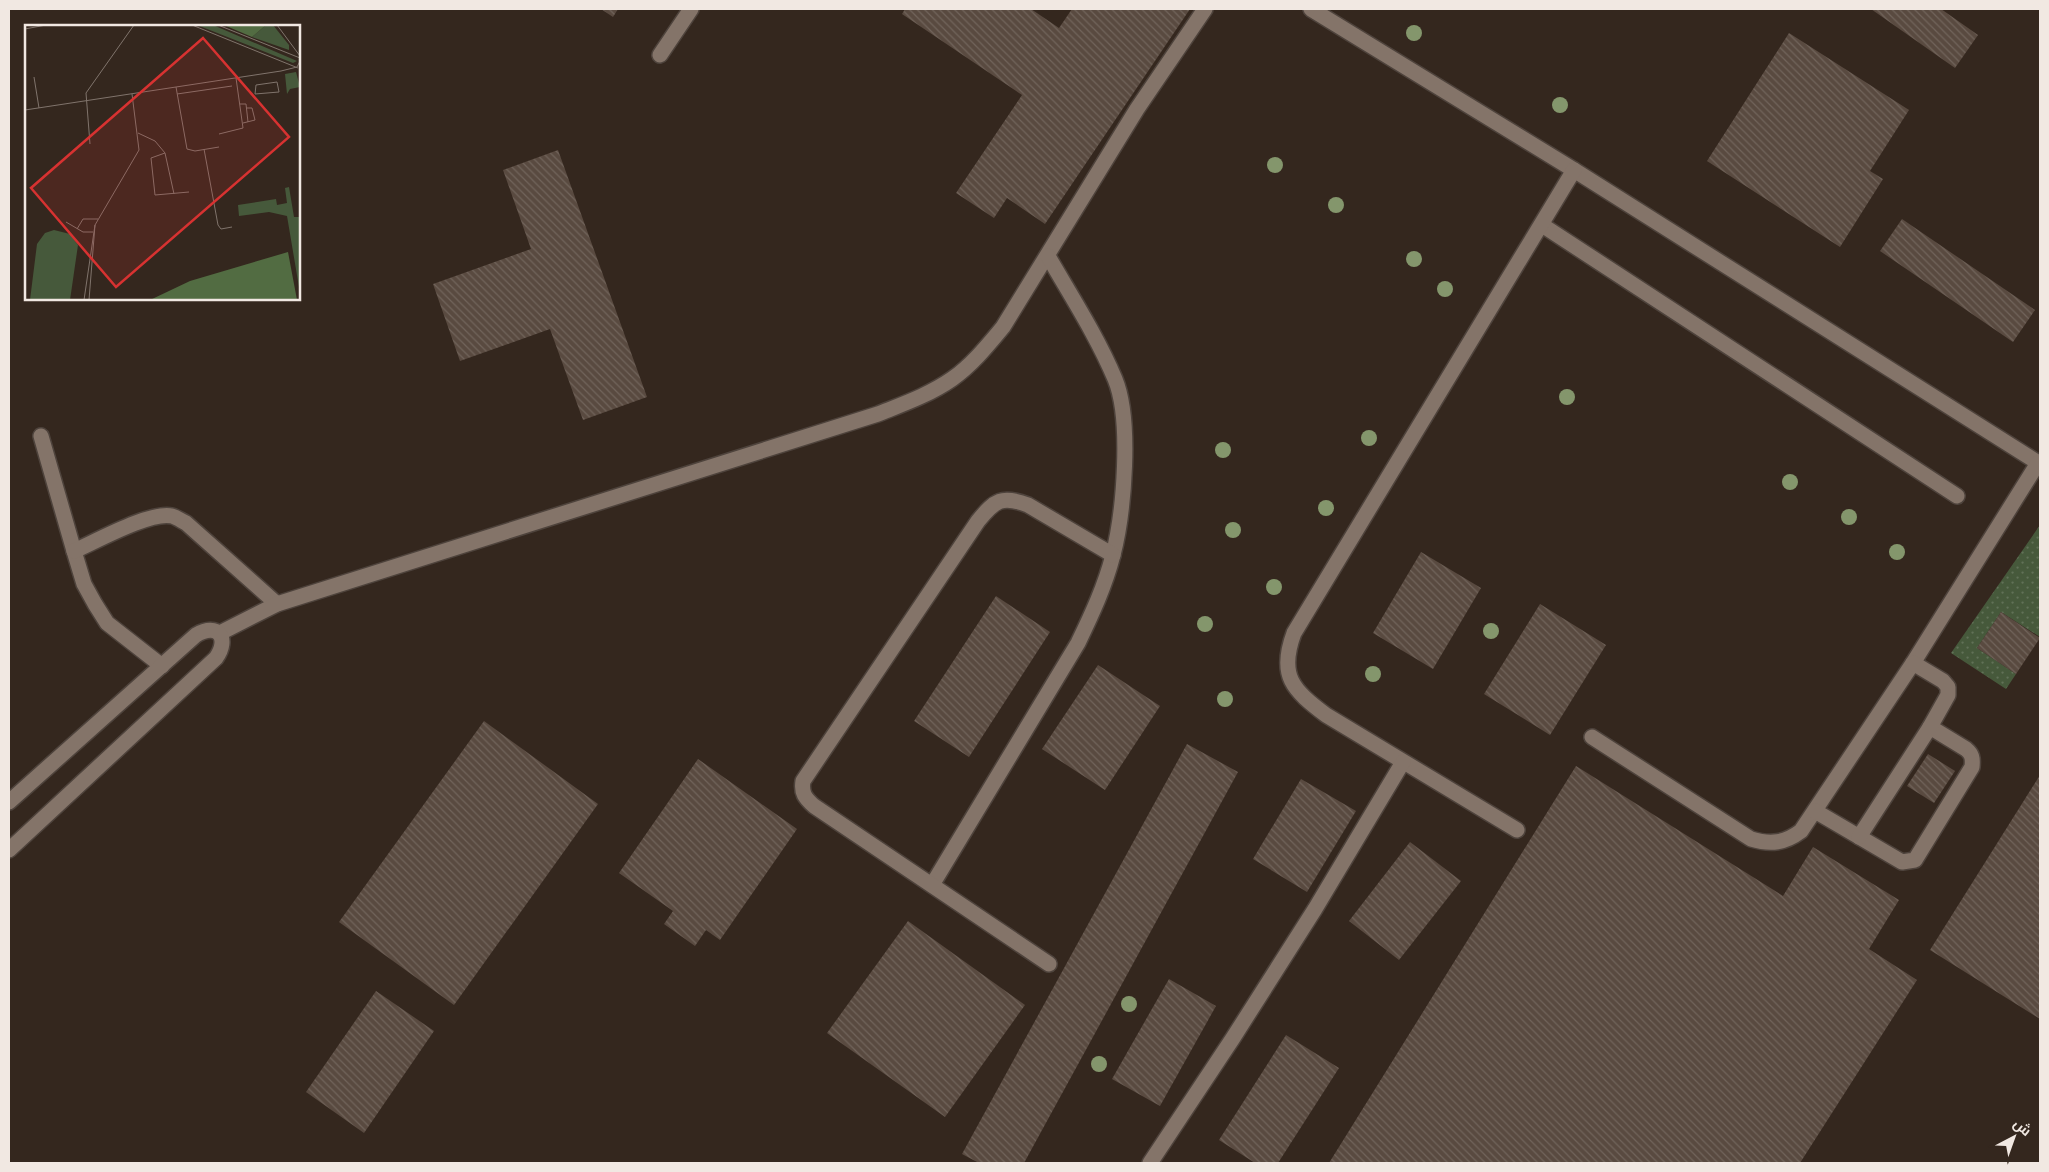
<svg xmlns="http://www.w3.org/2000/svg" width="2049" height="1172" font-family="'Fira Sans',Cairo,sans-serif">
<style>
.grass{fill:url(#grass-dots)}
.building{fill:url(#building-back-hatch)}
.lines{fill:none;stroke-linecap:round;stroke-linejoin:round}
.lane-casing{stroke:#4e433c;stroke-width:18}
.lane{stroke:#847469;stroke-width:15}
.tree{fill:#84966c}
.inset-road{fill:none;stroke:#80746c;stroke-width:1}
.view{fill:#d73231;fill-opacity:0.15;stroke:#d73231;stroke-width:2.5}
.inset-edge{fill:none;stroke:#f1e8e2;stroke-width:2.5}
</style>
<defs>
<pattern id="grass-dots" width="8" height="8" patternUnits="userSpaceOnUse" patternTransform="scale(1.25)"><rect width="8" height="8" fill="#46593b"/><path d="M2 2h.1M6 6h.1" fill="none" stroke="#617157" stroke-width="1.8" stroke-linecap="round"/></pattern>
<pattern id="building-back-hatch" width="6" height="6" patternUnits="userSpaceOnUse" patternTransform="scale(1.25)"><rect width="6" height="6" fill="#594a40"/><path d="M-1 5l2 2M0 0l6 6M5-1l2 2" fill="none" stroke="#71645b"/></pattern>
</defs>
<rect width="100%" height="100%" fill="#34271e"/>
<path class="grass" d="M2040,525V637L2001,612L1977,648L2016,674L2006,689L1951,653Z"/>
<g class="building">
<path d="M601,9H618L613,17Z"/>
<path d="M905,9H1031L1059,28L1072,9H1190L1045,224L1007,198L994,218L956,193L1022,95L902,14Z"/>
<path d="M1871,9H1941L1978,35L1955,68Z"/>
<path d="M1789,33L1909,110L1870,171L1883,179L1840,247L1707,161Z"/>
<path d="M558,150L647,397L583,420L550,329L460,361L433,284L531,249L503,170Z"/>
<path d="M1902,219L2035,310L2013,342L1880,251Z"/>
<path d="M1421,552L1481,588L1433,669L1373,633Z"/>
<path d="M996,596L1050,632L969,757L914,721Z"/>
<path d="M1540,604L1606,645L1550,735L1484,694Z"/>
<path d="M2001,612L2040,638L2016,674L1977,648Z"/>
<path d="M1098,665L1160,706L1105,790L1042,749Z"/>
<path d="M484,721L598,804L454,1005L339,922Z"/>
<path d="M1187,744L1238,772L1024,1163H979L962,1154Z"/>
<path d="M1928,754L1955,771L1934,803L1907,786Z"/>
<path d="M698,759L797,829L720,940L706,930L695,946L664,924L673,911L619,873Z"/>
<path d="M1576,766L1783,896L1813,847L1899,900L1869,949L1917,980L1800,1163H1329Z"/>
<path d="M2040,775V1019L1930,950Z"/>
<path d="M1301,779L1356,811L1307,892L1253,859Z"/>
<path d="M1410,842L1461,881L1399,960L1349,921Z"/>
<path d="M908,921L1025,1005L945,1117L827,1033Z"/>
<path d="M1169,979L1216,1006L1160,1106L1112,1079Z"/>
<path d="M376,991L434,1031L364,1133L306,1092Z"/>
<path d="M1286,1035L1339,1068L1278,1163H1255L1219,1140Z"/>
</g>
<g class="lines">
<g class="lane-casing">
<g id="lane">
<path d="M1311,9L1574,170L2040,464"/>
<path d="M660,55L691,9"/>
<path d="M1542,225L1957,496"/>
<path d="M41,436L74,551L84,584L95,604L107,623L162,666"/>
<path d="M74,551C95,542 150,511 172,516C176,517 182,521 186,523L277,604"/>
<path d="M220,633L277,604L878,414C903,404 929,395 952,379C972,365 988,345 1003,327L1137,109L1205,9"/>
<path d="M1592,737L1751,839C1771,845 1785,843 1801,831L1913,663L2038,463"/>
<path d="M9,802L196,635C218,622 230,638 216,658L9,850"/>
<path d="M1815,811L1902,862L1915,860L1972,767C1973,758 1972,754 1966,749L1930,727"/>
<path d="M1517,830L1326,715C1293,690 1278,676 1294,633L1574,170"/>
<path d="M1859,837L1930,727L1948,695V687L1943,681L1913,663"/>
<path d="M932,885L1078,643C1092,614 1105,586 1113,555C1124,512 1132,420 1115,379C1097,336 1071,296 1048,256"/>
<path d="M1049,964L814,806C805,798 801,793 803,781L978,521C995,500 1002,495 1028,505L1113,555"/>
<path d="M1150,1163L1233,1038L1315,909L1403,762"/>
</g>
</g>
<use href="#lane" class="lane"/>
</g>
<g class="tree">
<circle cx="1414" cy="33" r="8"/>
<circle cx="1560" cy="105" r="8"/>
<circle cx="1275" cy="165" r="8"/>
<circle cx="1336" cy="205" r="8"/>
<circle cx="1414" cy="259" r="8"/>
<circle cx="1445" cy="289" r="8"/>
<circle cx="1567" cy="397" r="8"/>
<circle cx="1369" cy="438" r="8"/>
<circle cx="1223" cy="450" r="8"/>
<circle cx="1790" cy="482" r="8"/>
<circle cx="1326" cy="508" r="8"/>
<circle cx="1849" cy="517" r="8"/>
<circle cx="1233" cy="530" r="8"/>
<circle cx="1897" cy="552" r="8"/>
<circle cx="1274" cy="587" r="8"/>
<circle cx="1205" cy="624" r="8"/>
<circle cx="1491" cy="631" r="8"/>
<circle cx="1373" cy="674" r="8"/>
<circle cx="1225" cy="699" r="8"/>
<circle cx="1129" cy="1004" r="8"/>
<circle cx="1099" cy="1064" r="8"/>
</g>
<g transform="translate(25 25)">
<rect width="275" height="275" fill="#34271e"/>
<path d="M172,0H188L272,36L268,38ZM241,0H248L264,20V25L227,12ZM271,47L275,62L265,64L262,69L260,49ZM264,162L269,192H275V268L262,191L244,187L214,191L213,180L251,174L252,180L262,178L260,163Z" fill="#46593b"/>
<path d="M199,0H241L227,12ZM263,227L272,275H125L165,256Z" fill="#526c42"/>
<path d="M29,205L45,209L53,220L45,275H5L12,219L20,208Z" fill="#46593b"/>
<path class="inset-road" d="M167,0L273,43M193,0L275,33M252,0L275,31M0,4L21,0M9,52L14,83M252,57L254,67L230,69L231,60ZM151,62L162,124L170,126L194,122M152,69L207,61M215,79H221L223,97M0,85L256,46L272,42L275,36M218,98L230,95L227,83H221M113,108L130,116L140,128L149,169M194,109L218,103L211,53M65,119L61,68L109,0M179,124L193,200L196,204L207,202M140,128L126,133L130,170L164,167M41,197L58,207H68M70,200L114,125L107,69M52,204L58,194H73M59,275L70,200L64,275"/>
<path class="view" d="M178,13L264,112L91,262L6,163Z"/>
<rect width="275" height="275" class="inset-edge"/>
</g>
<rect width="2049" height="1172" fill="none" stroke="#f1e8e2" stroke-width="20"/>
<g transform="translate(2014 1137) rotate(41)" stroke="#34271e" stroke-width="4" paint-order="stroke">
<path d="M0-4L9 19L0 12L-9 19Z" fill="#f1e8e2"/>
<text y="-8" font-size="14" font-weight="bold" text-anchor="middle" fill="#f1e8e2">ش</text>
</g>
</svg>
